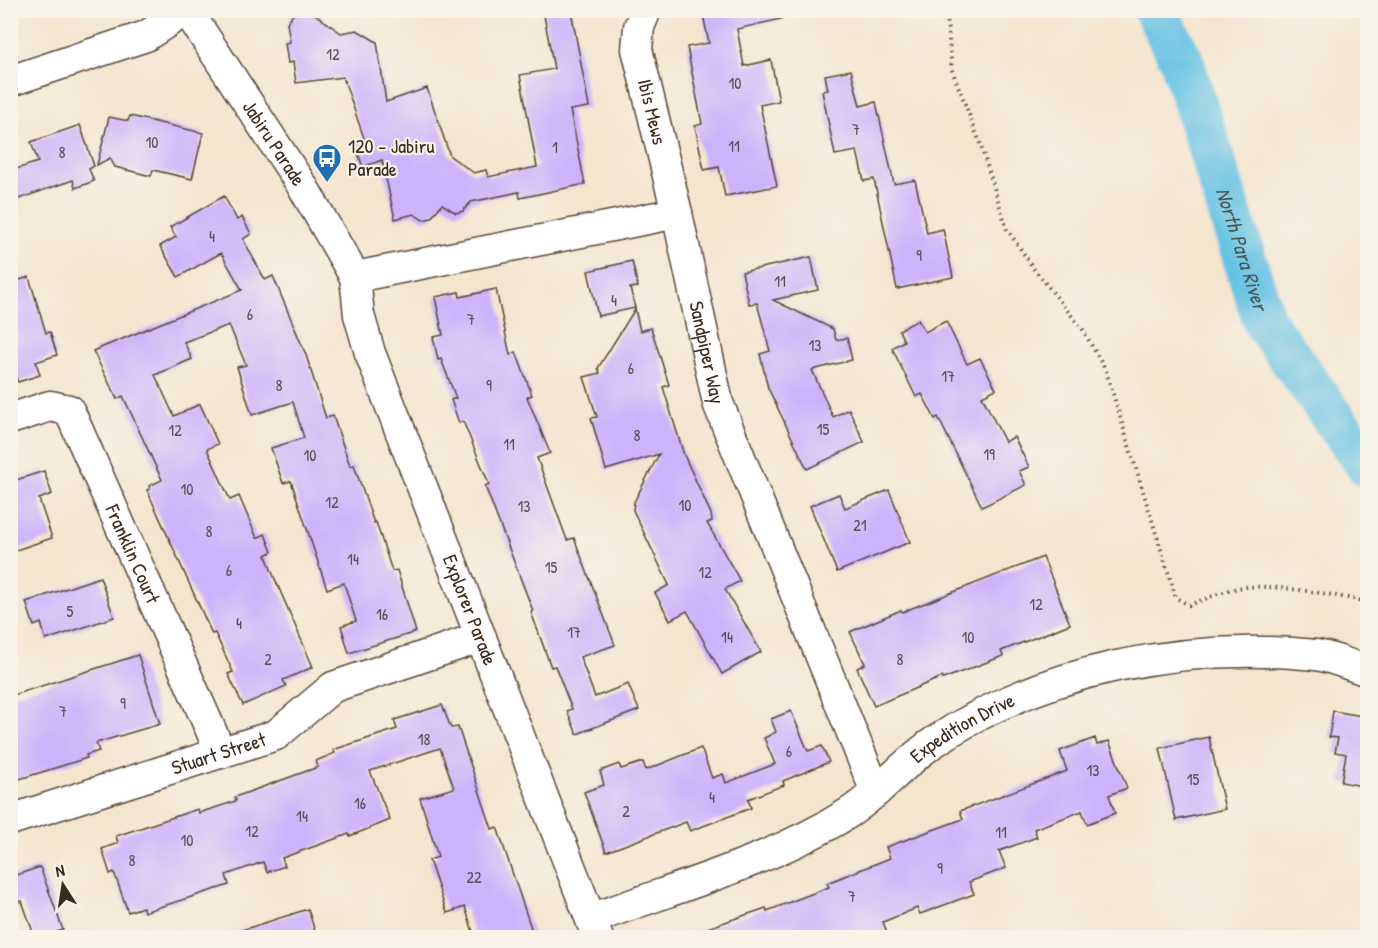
<svg xmlns="http://www.w3.org/2000/svg" width="1378" height="948" font-family="'Patrick Hand',sans-serif">
<style>
.lines{fill:none;stroke-linecap:round;stroke-linejoin:round}
.river{stroke:#66c2e4;stroke-width:44}
.building{fill:#cdb3fb}
.minor-casing{stroke:#574639;stroke-width:33}
.path{stroke:#574639;stroke-width:4;stroke-dasharray:1.5 4.5;stroke-linecap:butt}
.minor{stroke:#fff;stroke-width:30}
.labels{text-anchor:middle;stroke-width:4.5;stroke-linejoin:round;paint-order:stroke}
.number-label{font-size:16px;fill:#604c55}
.street-label{font-size:20px;fill:#3b2a1e;stroke:#f7f3e8}
.poi-label{font-size:20px;fill:#3b2a1e;stroke:#f7f3e8;text-anchor:start}
.water-label{font-size:21px;font-style:italic;fill:#485859;stroke:#f7f3e8}
</style>
<rect width="100%" height="100%" fill="#f7f3e8"/>
<filter id="ink" filterUnits="userSpaceOnUse"><feTurbulence type="fractalNoise" baseFrequency=".0167" numOctaves="2"/><feDisplacementMap in="SourceGraphic" scale="12" xChannelSelector="R" yChannelSelector="G"/><feConvolveMatrix kernelMatrix="1 2 1 2 8 2 1 2 1" color-interpolation-filters="sRGB"/></filter>
<filter id="wash" filterUnits="userSpaceOnUse"><feTurbulence type="fractalNoise" baseFrequency=".008" numOctaves="4" result="noise"/><feDisplacementMap in="SourceGraphic" scale="24" xChannelSelector="R" yChannelSelector="G"/><feGaussianBlur stdDeviation="1.35" result="paint"/><feColorMatrix in="noise" values="0 0 0 0 0 0 0 0 0 0 0 0 0 0 0 0 0 1.4 0 .05"/><feComposite in="paint" operator="in"/></filter>
<g filter="url(#wash)">
<rect width="100%" height="100%" fill="#f4e5cf"/>
<g class="lines">
<path class="river" id="s1" d="M1155,10L1181,59L1265,323L1368,466"/>
</g>
<g id="blocks">
<g class="building">
<path d="M296,10H309L341,33L357,30L377,42L386,102L427,88L450,156L474,173L486,170L488,177L537,167L520,75L554,69L543,10H571L589,107L570,110L585,184L520,198L519,192L471,202L463,211L456,213L442,204L431,218L423,220L414,214L395,219L382,160L363,167L355,145L365,141L343,77L296,83L293,62L288,63L285,43L290,42L287,23Z"/>
<path d="M702,10H781V19L737,29L744,66L771,60L779,101L760,105L777,186L725,196L719,167L704,170L695,126L702,124L687,47L709,43Z"/>
<path d="M851,70L860,106L876,102L894,184L915,180L927,233L943,229L953,277L897,289L874,179L864,181L857,151L835,155L822,91L828,90L825,75Z"/>
<path d="M130,116L203,133L192,179L153,170L151,176L115,167L110,158L97,165L109,117L128,121Z"/>
<path d="M80,125L94,166L89,169L94,181L75,188L73,180L10,202V171L38,162L31,142Z"/>
<path d="M224,196L237,220L242,217L251,234L243,239L265,280L273,276L306,355L326,418L333,416L350,466L354,465L374,523L376,522L392,571L397,570L416,632L349,653L341,626L356,621L344,583L327,589L291,481L283,483L271,448L304,438L293,402L252,415L237,367L246,365L229,325L184,342L192,359L155,375L174,416L200,404L218,444L207,449L230,500L239,496L257,538L265,534L272,552L266,555L272,572L313,667L283,680L286,686L243,705L228,674L233,672L215,633L212,634L147,490L150,489L149,486L162,480L123,396L117,399L93,351L242,290L221,253L178,277L160,246L176,237L170,227Z"/>
<path d="M811,257L818,290L773,300L833,329L836,340L847,338L852,360L812,370L833,417L849,409L864,442L807,469L768,388L760,354L770,351L757,303L749,304L742,272Z"/>
<path d="M632,261L638,287L630,288L635,308L598,316L588,271Z"/>
<path d="M29,277L46,333L50,332L57,355L36,362L40,375L18,382L15,375L10,376V283Z"/>
<path d="M496,289L510,355L516,352L532,395L527,397L550,453L537,458L567,540L574,538L615,645L580,657L595,697L628,684L639,710L577,734L567,711L572,709L555,666L551,667L531,612L533,611L485,486L489,484L463,421L459,423L451,400L456,398L441,359L438,360L433,337L443,335L435,297L459,292L460,297Z"/>
<path d="M635,309L640,331L651,328L669,385L663,387L684,455L711,514L712,521L707,523L740,581L725,589L761,652L722,674L687,611L670,620L655,593L669,585L633,510L634,502L659,454L606,470L591,418L597,417L584,377L600,373L598,368Z"/>
<path d="M918,320L925,332L946,321L967,364L980,358L996,389L982,396L1005,442L1014,437L1029,467L1019,471L1026,485L982,507L938,417L935,419L922,394L916,397L892,348L904,341L899,330Z"/>
<path d="M44,471L52,494L39,499L52,538L10,552V482Z"/>
<path d="M889,490L910,542L837,572L810,506L839,494L845,508Z"/>
<path d="M1043,557L1070,624L1001,651L1003,656L943,679L942,677L874,706L857,668L865,664L850,632L901,610L902,612Z"/>
<path d="M100,577L114,617L46,640L41,623L34,626L26,602Z"/>
<path d="M138,655L160,724L96,743L99,751L86,755L87,758L10,782V696Z"/>
<path d="M442,705L451,728L458,727L492,829L497,827L533,934L522,938H475L465,907L447,913L429,860L438,857L420,798L454,788L440,748L370,771L390,820L350,836L349,834L282,858L285,866L267,872L263,862L226,875L229,885L144,912L143,907L128,912L114,872L110,874L102,849L118,843L116,836L198,809L199,813L236,801L235,797L318,767L316,761L335,753L333,750L397,729L394,720Z"/>
<path d="M791,711L808,751L822,746L829,762L783,781L784,785L748,799L751,808L690,831L686,822L606,852L584,792L604,785L600,771L619,764L621,769L643,762L646,770L701,748L712,778L723,774L726,783L775,764L764,738L776,732L771,719Z"/>
<path d="M1333,711L1368,717V787L1341,782L1346,754L1335,752L1338,738L1329,737Z"/>
<path d="M1209,737L1225,809L1176,820L1160,748Z"/>
<path d="M1095,738L1097,745L1109,741L1127,788L1109,795L1115,813L1087,824L1082,811L1034,829L1037,837L999,851L1006,868L969,882L974,894L920,914L917,908L883,922L889,938H691L690,934L766,908L767,911L829,887L827,883L890,858L886,847L963,819L960,811L1067,771L1060,751Z"/>
<path d="M40,867L63,930L35,938L22,901L10,905V877Z"/>
<path d="M308,909L317,938H234L233,933Z"/>
</g>
</g>
</g>
<g filter="url(#ink)">
<use href="#blocks" fill-opacity="0" stroke="#574639" stroke-width="1.5"/>
<g class="lines">
<g class="minor-casing">
<g id="minor">
<path id="s2" d="M187,10L303,187L355,277L359,315L370,353L598,938"/>
<path id="s3" d="M646,10L639,27L637,49L677,213"/>
<path d="M10,81L146,36L186,10"/>
<path id="s4" d="M355,277L677,213L718,403L876,792"/>
<path id="s5" d="M10,419L50,406L69,410L221,753"/>
<path id="s6" d="M10,820L276,735L333,687L481,637"/>
<path id="s7" d="M591,919C675,888 771,861 847,814C879,794 903,763 934,742C1044,668 1185,642 1316,655C1333,657 1351,666 1368,671"/>
</g>
</g>
<path class="path" d="M946,10L952,70L980,143L1007,229L1034,269L1083,330L1106,371L1176,598L1189,605C1207,599 1227,588 1247,587C1281,585 1334,595 1368,602"/>
<use href="#minor" class="minor"/>
</g>
</g>
<defs>
<g id="bus-pin" transform="scale(1.5)"><path d="M0 17L-7.5 6A9.5 9.5 0 1 1 7.5 6Z" fill="#1f6fb2" stroke="#f7f3e8"/><path d="M-5-6H5V4H4V6H2V4H-2V6H-4V4H-5ZM-3.5-4V0h7V-4ZM-3.5 1.2v1.5H-2V1.2ZM2 1.2v1.5H3.5V1.2Z" fill="#fff"/></g>
</defs>
<g fill-rule="evenodd">
<use href="#bus-pin" x="327" y="158"/>
</g>
<g class="labels">
<g class="number-label">
<text x="333" y="60">12</text>
<text x="735" y="89">10</text>
<text x="856" y="135">7</text>
<text x="152" y="148">10</text>
<text x="734" y="152">11</text>
<text x="555" y="153">1</text>
<text x="62" y="158">8</text>
<text x="212" y="242">4</text>
<text x="919" y="261">9</text>
<text x="780" y="287">11</text>
<text x="614" y="306">4</text>
<text x="250" y="320">6</text>
<text x="471" y="325">7</text>
<text x="815" y="351">13</text>
<text x="631" y="374">6</text>
<text x="948" y="382">17</text>
<text x="279" y="391">8</text>
<text x="489" y="391">9</text>
<text x="823" y="435">15</text>
<text x="175" y="436">12</text>
<text x="637" y="441">8</text>
<text x="509" y="450">11</text>
<text x="989" y="460">19</text>
<text x="310" y="461">10</text>
<text x="187" y="495">10</text>
<text x="332" y="508">12</text>
<text x="685" y="511">10</text>
<text x="524" y="512">13</text>
<text x="860" y="531">21</text>
<text x="209" y="537">8</text>
<text x="353" y="565">14</text>
<text x="551" y="573">15</text>
<text x="229" y="576">6</text>
<text x="705" y="578">12</text>
<text x="1036" y="610">12</text>
<text x="70" y="617">5</text>
<text x="382" y="620">16</text>
<text x="239" y="629">4</text>
<text x="574" y="638">17</text>
<text x="727" y="643">14</text>
<text x="968" y="643">10</text>
<text x="268" y="665">2</text>
<text x="900" y="665">8</text>
<text x="123" y="709">9</text>
<text x="63" y="717">7</text>
<text x="424" y="745">18</text>
<text x="789" y="757">6</text>
<text x="1093" y="776">13</text>
<text x="1193" y="785">15</text>
<text x="712" y="803">4</text>
<text x="360" y="809">16</text>
<text x="626" y="817">2</text>
<text x="302" y="822">14</text>
<text x="252" y="837">12</text>
<text x="1001" y="838">11</text>
<text x="187" y="846">10</text>
<text x="132" y="866">8</text>
<text x="940" y="874">9</text>
<text x="474" y="883">22</text>
<text x="852" y="902">7</text>
</g>
<g class="street-label">
<text dy="7" stroke="none"><textPath href="#s3" startOffset="105">Ibis Mews</textPath></text>
<text dy="7" stroke="none"><textPath href="#s2" startOffset="159">Jabiru Parade</textPath></text>
<text dy="7" stroke="none"><textPath href="#s4" startOffset="471">Sandpiper Way</textPath></text>
<text dy="7" stroke="none"><textPath href="#s5" startOffset="219">Franklin Court</textPath></text>
<text dy="7" stroke="none"><textPath href="#s2" startOffset="669">Explorer Parade</textPath></text>
<text dy="7" stroke="none"><textPath href="#s7" startOffset="422">Expedition Drive</textPath></text>
<text dy="7" stroke="none"><textPath href="#s6" startOffset="219">Stuart Street</textPath></text>
</g>
<g class="poi-label">
<text x="348" y="153">120 - Jabiru<tspan x="348" dy="23">Parade</tspan></text>
</g>
<g class="water-label">
<text dy="7" stroke="none"><textPath href="#s1" startOffset="255">North Para River</textPath></text>
</g>
</g>
<rect width="1378" height="948" fill="none" stroke="#f7f3e8" stroke-width="36"/>
<g transform="translate(63 885) rotate(348)" stroke="#f7f3e8" stroke-width="4.5" paint-order="stroke">
<path d="M0-4.5L10 22L0 15L-10 22Z" fill="#3b2a1e"/>
<text y="-9" font-size="16" font-weight="bold" text-anchor="middle" fill="#3b2a1e">N</text>
</g>
</svg>
